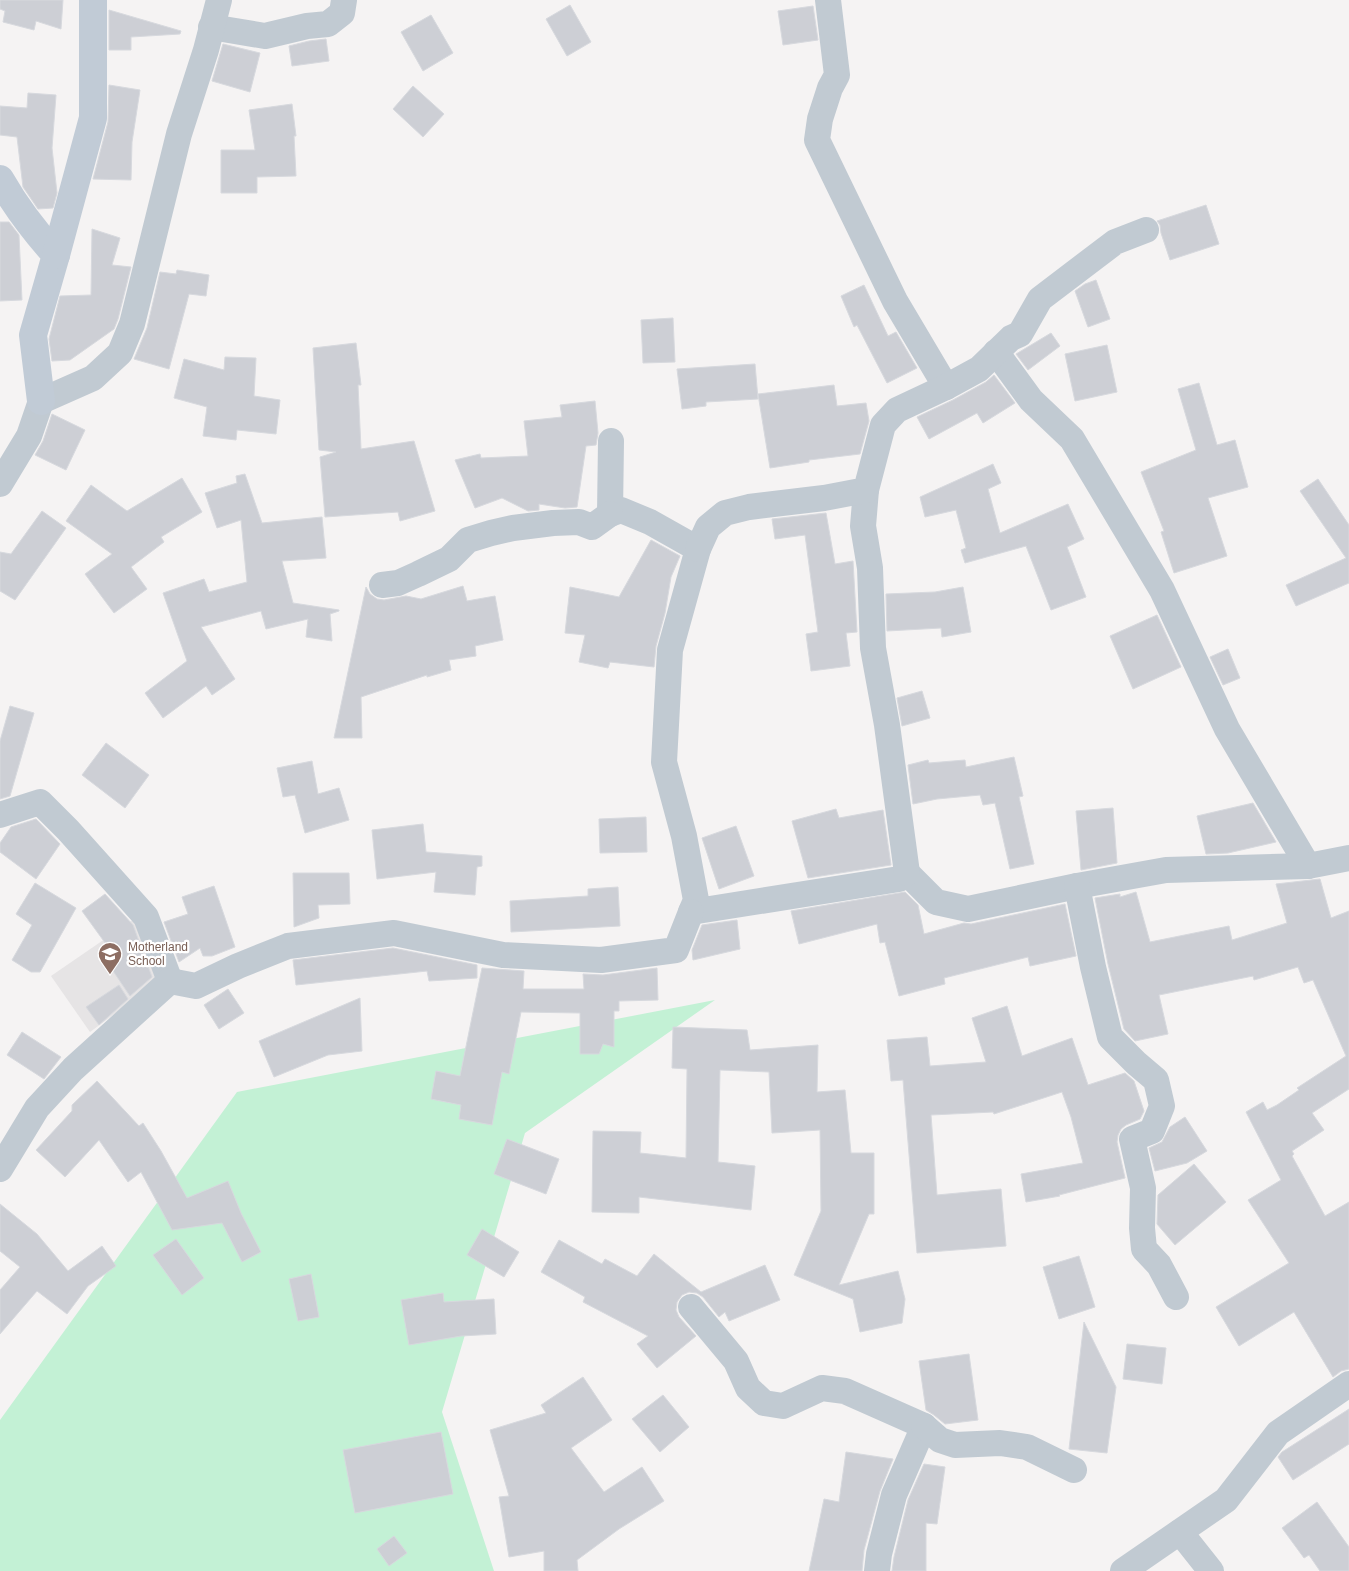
<svg xmlns="http://www.w3.org/2000/svg" width="1349" height="1571" font-family="Arial,sans-serif">
<style>
.education{fill:#e6e4e5}
.green{fill:#c3f1d5}
.building{fill:#cdcfd5;stroke:#d7d9de}
.lines{fill:none;stroke-linecap:round;stroke-linejoin:round}
.street{stroke:#c1cad2;stroke-width:26}
.secondary{stroke:#c1cbd6;stroke-width:28}
.labels{text-anchor:middle;stroke-width:4.5;stroke-linejoin:round;paint-order:stroke}
.education-label{font-size:12px;fill:#785e54;stroke:#fff;text-anchor:start}
</style>
<rect width="100%" height="100%" fill="#f5f3f3"/>
<path class="education" d="M134,919L170,973L90,1032L51,976Z"/>
<path class="green" d="M715,1000L525,1133L442,1412L494,1571H0V1420L237,1092Z"/>
<g class="building">
<path d="M0,0H63L61,29L36,21L34,30L3,22L5,11L0,9Z"/>
<path d="M570,5L591,42L567,56L546,19Z"/>
<path d="M813,6L818,40L783,45L778,11Z"/>
<path d="M109,10L181,31L180,34L131,37V50H109Z"/>
<path d="M431,15L453,53L423,71L401,32Z"/>
<path d="M326,39L329,61L292,66L289,46L309,41Z"/>
<path d="M223,44L260,53L250,92L212,81Z"/>
<path d="M109,85L140,90L132,142L131,180L93,179L108,122Z"/>
<path d="M413,86L444,114L423,137L393,109Z"/>
<path d="M28,93L56,95L52,148L57,193L53,208L38,209L23,187L17,137L0,135V106L27,108Z"/>
<path d="M292,104L296,136H294L296,176L257,177V193H221V150H255L249,110Z"/>
<path d="M1206,205L1219,244L1170,260L1161,233L1160,225L1157,221Z"/>
<path d="M0,222H9L19,235L22,300L0,301Z"/>
<path d="M92,229L120,238L112,265L131,267L118,319L114,329L70,360L52,361L49,339L60,296L91,295Z"/>
<path d="M177,270L209,275L206,296L189,294L169,369L134,359L147,328L160,272L176,274Z"/>
<path d="M1096,280L1110,319L1088,327L1075,291L1085,284Z"/>
<path d="M864,285L888,336L896,332L917,368L887,383L857,325L854,327L841,296Z"/>
<path d="M673,318L675,362L643,363L641,320Z"/>
<path d="M1051,333L1060,346L1028,370L1016,354Z"/>
<path d="M356,343L361,385H358L361,449L414,441L435,511L400,521L398,512L325,517L320,457L336,452L319,450L313,348Z"/>
<path d="M1107,345L1117,392L1075,401L1065,354Z"/>
<path d="M225,357L256,358L254,396L280,400L276,434L237,430L236,440L203,436L207,407L174,398L184,359L224,370Z"/>
<path d="M755,364L758,399L706,402V406L682,409L677,369Z"/>
<path d="M994,375L1015,403L983,423L977,413L929,439L917,417L953,400L986,382Z"/>
<path d="M1199,383L1217,445L1235,440L1248,487L1208,498L1227,556L1174,573L1161,532L1164,531L1141,472L1196,450L1178,389Z"/>
<path d="M834,385L837,406L866,403L869,421L860,454L809,460V462L770,468L758,394Z"/>
<path d="M595,401L598,433L596,445L586,446L577,507L565,508L539,504V510L528,511L502,498L475,508L455,460L480,454L481,458L528,456L524,421L562,417L560,405Z"/>
<path d="M52,414L85,430L66,470L35,455L43,441Z"/>
<path d="M993,464L1001,483L988,489L1000,533L1068,504L1084,539L1067,547L1086,597L1051,610L1026,546L965,563L961,550L966,548L956,510L925,517L920,497Z"/>
<path d="M245,474L262,523L322,517L326,558L282,561L293,603L339,610V611L330,614L332,641L306,637L308,619L266,629L261,611L201,627L235,679L212,695L206,686L163,718L145,693L187,661L163,593L204,579L209,592L247,582L241,520L217,528L205,493L237,483L236,476Z"/>
<path d="M182,478L202,512L161,537L164,542L131,567L147,589L114,613L85,574L112,554L66,521L91,485L127,511Z"/>
<path d="M1318,479L1349,525V583L1296,606L1286,585L1346,558L1300,491Z"/>
<path d="M42,511L66,528L15,600L0,591V552L11,554Z"/>
<path d="M826,513L835,564L853,561L857,632L846,633L850,666L811,671L806,634L818,632L805,535L775,539L772,519Z"/>
<path d="M651,540L680,556L671,577L665,613L656,646L654,667L610,662L608,668L579,662L585,635L565,633L570,587L619,597Z"/>
<path d="M463,586L467,601L495,596L503,640L475,646L476,656L449,660L451,670L427,677V675L361,697L362,738H334L366,587L370,594L377,599L384,600L406,596L421,599Z"/>
<path d="M963,587L971,632L942,637L941,628L887,631L886,594L935,592Z"/>
<path d="M1157,615L1181,667L1133,689L1110,636Z"/>
<path d="M1228,649L1240,678L1223,685L1210,657Z"/>
<path d="M922,691L930,718L902,726L897,698Z"/>
<path d="M10,706L34,713L10,796L0,799V741Z"/>
<path d="M106,743L149,775L125,808L82,775Z"/>
<path d="M1014,757L1023,796L1019,797L1034,864L1010,869L995,803L983,805L980,795L937,799L913,804L908,765L928,760L929,763L965,760L966,767Z"/>
<path d="M312,761L318,794L339,788L349,820L305,833L295,795L283,797L277,768Z"/>
<path d="M1253,803L1276,842L1228,853L1206,854L1197,816Z"/>
<path d="M1113,808L1117,863L1081,870L1076,811Z"/>
<path d="M836,809L839,818L883,810L891,865L808,878L792,821Z"/>
<path d="M646,817L647,852L600,853L599,819Z"/>
<path d="M36,819L60,844L36,879L0,852V843L11,827Z"/>
<path d="M423,824L426,852L482,856V866L477,867L475,895L434,892L436,872L377,879L372,830Z"/>
<path d="M736,826L754,876L719,889L702,838Z"/>
<path d="M293,873H349L350,904L318,905L319,918L294,927Z"/>
<path d="M1320,879L1331,918L1349,911V1089L1312,1113L1324,1130L1292,1151L1294,1154L1292,1156L1325,1216L1349,1202V1369L1341,1371L1333,1377L1294,1312L1239,1346L1216,1307L1289,1263L1248,1200L1281,1180L1246,1112L1263,1102L1267,1110L1277,1105L1299,1090L1297,1088L1346,1056L1313,980L1304,983L1298,967L1254,980L1253,976L1159,995L1168,1034L1135,1041L1124,1029L1108,964L1095,898L1120,894V897L1136,892L1150,942L1229,926L1232,940L1287,923L1276,884Z"/>
<path d="M35,883L76,908L40,972H31L12,960L32,925L16,914Z"/>
<path d="M214,886L235,947L212,956H203L200,948L179,962L164,922L188,914L182,897Z"/>
<path d="M618,887L620,926L511,932L510,901L588,896V889Z"/>
<path d="M905,892L918,905L924,934L964,923L971,924L1065,904L1076,956L1030,966L1028,957L944,978L945,984L899,996L885,942L880,943L877,924L799,944L791,911Z"/>
<path d="M105,894L133,925L152,977L130,996L103,956L111,951L82,911Z"/>
<path d="M737,920L740,949L693,960L692,950L702,925Z"/>
<path d="M393,948L477,965V978L429,981L427,971L296,985L293,960Z"/>
<path d="M482,968L524,971L523,989H584L583,974L603,975L657,968L658,1000L619,1001V1011H614V1047L603,1044L599,1054H580V1013L521,1012L509,1074L502,1072L492,1125L459,1119L461,1105L431,1099L436,1071L460,1076Z"/>
<path d="M119,985L128,999L99,1025L86,1007Z"/>
<path d="M228,989L244,1013L219,1029L204,1005Z"/>
<path d="M360,998L362,1051L328,1055L274,1077L259,1041Z"/>
<path d="M1007,1006L1022,1056L1072,1038L1088,1085L1125,1073L1134,1081L1144,1111L1140,1119L1126,1125L1121,1129L1118,1135L1117,1142L1125,1178L1059,1195L1060,1196L1026,1202L1021,1174L1083,1163L1071,1117L1062,1092L994,1114L993,1112L931,1115L937,1195L1001,1189L1006,1246L917,1253L903,1080L891,1081L887,1040L927,1037L930,1066L986,1062L972,1018Z"/>
<path d="M673,1027L747,1030L750,1050L818,1045L817,1092L845,1090L851,1153H874V1214H869L839,1285L898,1271L905,1299L902,1323L860,1332L853,1299L794,1275L821,1211L820,1130L772,1133L769,1072L720,1070L718,1162L755,1166L751,1210L639,1197V1213L592,1212L593,1131L641,1132L640,1153L686,1158L687,1069L672,1068Z"/>
<path d="M22,1032L61,1057L44,1079L7,1055Z"/>
<path d="M97,1081L139,1126L143,1123L161,1151L187,1198L228,1181L241,1213L261,1252L242,1262L222,1223L172,1230L141,1172L128,1182L99,1140L65,1177L36,1150L72,1111V1105Z"/>
<path d="M1185,1117L1207,1151L1187,1163L1155,1171L1149,1148L1162,1142L1170,1127Z"/>
<path d="M507,1139L559,1159L546,1194L494,1174Z"/>
<path d="M1194,1164L1226,1202L1175,1245L1157,1224L1158,1195Z"/>
<path d="M0,1204L37,1234L68,1271L102,1246L116,1266L88,1286L67,1314L37,1291L0,1334V1290L20,1267L0,1251Z"/>
<path d="M482,1229L519,1252L504,1277L467,1255Z"/>
<path d="M176,1239L204,1278L182,1295L153,1255Z"/>
<path d="M559,1240L602,1264L605,1259L637,1276L654,1254L701,1292L765,1265L780,1300L729,1321L725,1312L719,1317L703,1297L697,1293L689,1292L682,1295L677,1302L676,1310L679,1317L696,1336L657,1368L637,1344L648,1336L583,1302L585,1297L541,1272Z"/>
<path d="M1079,1256L1095,1307L1059,1319L1043,1267Z"/>
<path d="M311,1274L319,1317L298,1321L289,1279Z"/>
<path d="M443,1293L444,1302L494,1299L496,1334L461,1336L409,1345L401,1300Z"/>
<path d="M1084,1322L1116,1387L1107,1453L1069,1449Z"/>
<path d="M1127,1344L1166,1348L1162,1384L1123,1379Z"/>
<path d="M969,1354L978,1420L945,1424L934,1415L926,1410L919,1361Z"/>
<path d="M583,1377L612,1420L571,1448L604,1492L642,1467L664,1501L619,1529L577,1560L578,1571H544V1551L509,1557L499,1497L509,1496L490,1430L546,1413L541,1405Z"/>
<path d="M663,1395L689,1427L660,1452L632,1419Z"/>
<path d="M1349,1409V1444L1293,1480L1278,1457L1282,1452Z"/>
<path d="M441,1432L453,1494L355,1513L343,1450Z"/>
<path d="M846,1452L893,1459L880,1491L864,1550L862,1571H809L824,1499L839,1502Z"/>
<path d="M924,1464L945,1467L937,1524L926,1523V1571H892L894,1557L908,1500Z"/>
<path d="M1317,1502L1349,1547V1571H1320L1309,1555L1304,1558L1282,1528Z"/>
<path d="M394,1536L407,1553L389,1566L377,1549Z"/>
</g>
<g class="lines">
<g class="street">
<path d="M828,0L837,75L830,88L820,119L817,140L895,301L946,387"/>
<path d="M211,27L265,36L307,26L328,24L342,13L344,0"/>
<path d="M996,352L1031,400L1072,439L1162,590L1227,729L1308,866"/>
<path d="M611,441L610,514L621,510L650,522L698,549L670,650L664,762L684,836L696,900L691,912L899,879L907,873L936,902L968,909L1077,886L1166,870L1308,866L1349,858"/>
<path d="M0,484L29,436L41,401L93,378L120,353L132,324L179,134L206,50L219,0"/>
<path d="M866,490L863,526L870,568L873,648L887,725L907,873"/>
<path d="M698,549L708,527L725,513L749,507L824,498L866,490L883,425L897,410L946,387L979,369L1011,338L1020,334L1040,299L1115,242L1146,230"/>
<path d="M382,585L398,583L418,574L449,559L468,540L491,533L513,528L553,523L579,522L592,527L610,514"/>
<path d="M0,815L40,802L68,830L146,917L170,981"/>
<path d="M1077,886L1093,967L1110,1037L1136,1063L1156,1080L1162,1106L1152,1131L1132,1139L1143,1188L1142,1228L1144,1249L1159,1265L1176,1297"/>
<path d="M0,1169L37,1108L73,1069L170,981L196,986L238,966L288,946L394,933L503,955L601,960L676,950L691,912"/>
<path d="M691,1307L736,1361L748,1388L764,1403L783,1406L822,1388L845,1391L924,1426L894,1495L879,1554L877,1571"/>
<path d="M924,1426L940,1440L955,1445L1000,1443L1027,1447L1074,1470"/>
<path d="M1180,1532L1211,1571"/>
<path d="M1123,1571L1226,1500L1278,1433L1349,1384"/>
</g>
<g class="secondary">
<path d="M0,179C16,207 34,231 56,255L33,335L41,401"/>
<path d="M56,255L93,118V0"/>
</g>
</g>
<defs>
<g id="school-pin" transform="scale(1.25)"><path d="M0 17L-7.5 6A9.5 9.5 0 1 1 7.5 6Z" fill="#8d6e63" stroke="#fff"/><path d="M0-5L7-2L0 1L-7-2ZM-4 1L0 2.5L4 1V4Q0 6-4 4Z" fill="#fff"/></g>
</defs>
<g fill-rule="evenodd">
<use href="#school-pin" x="110" y="954"/>
</g>
<g class="labels">
<g class="education-label">
<text x="128" y="951">Motherland<tspan x="128" dy="14">School</tspan></text>
</g>
</g>
</svg>
